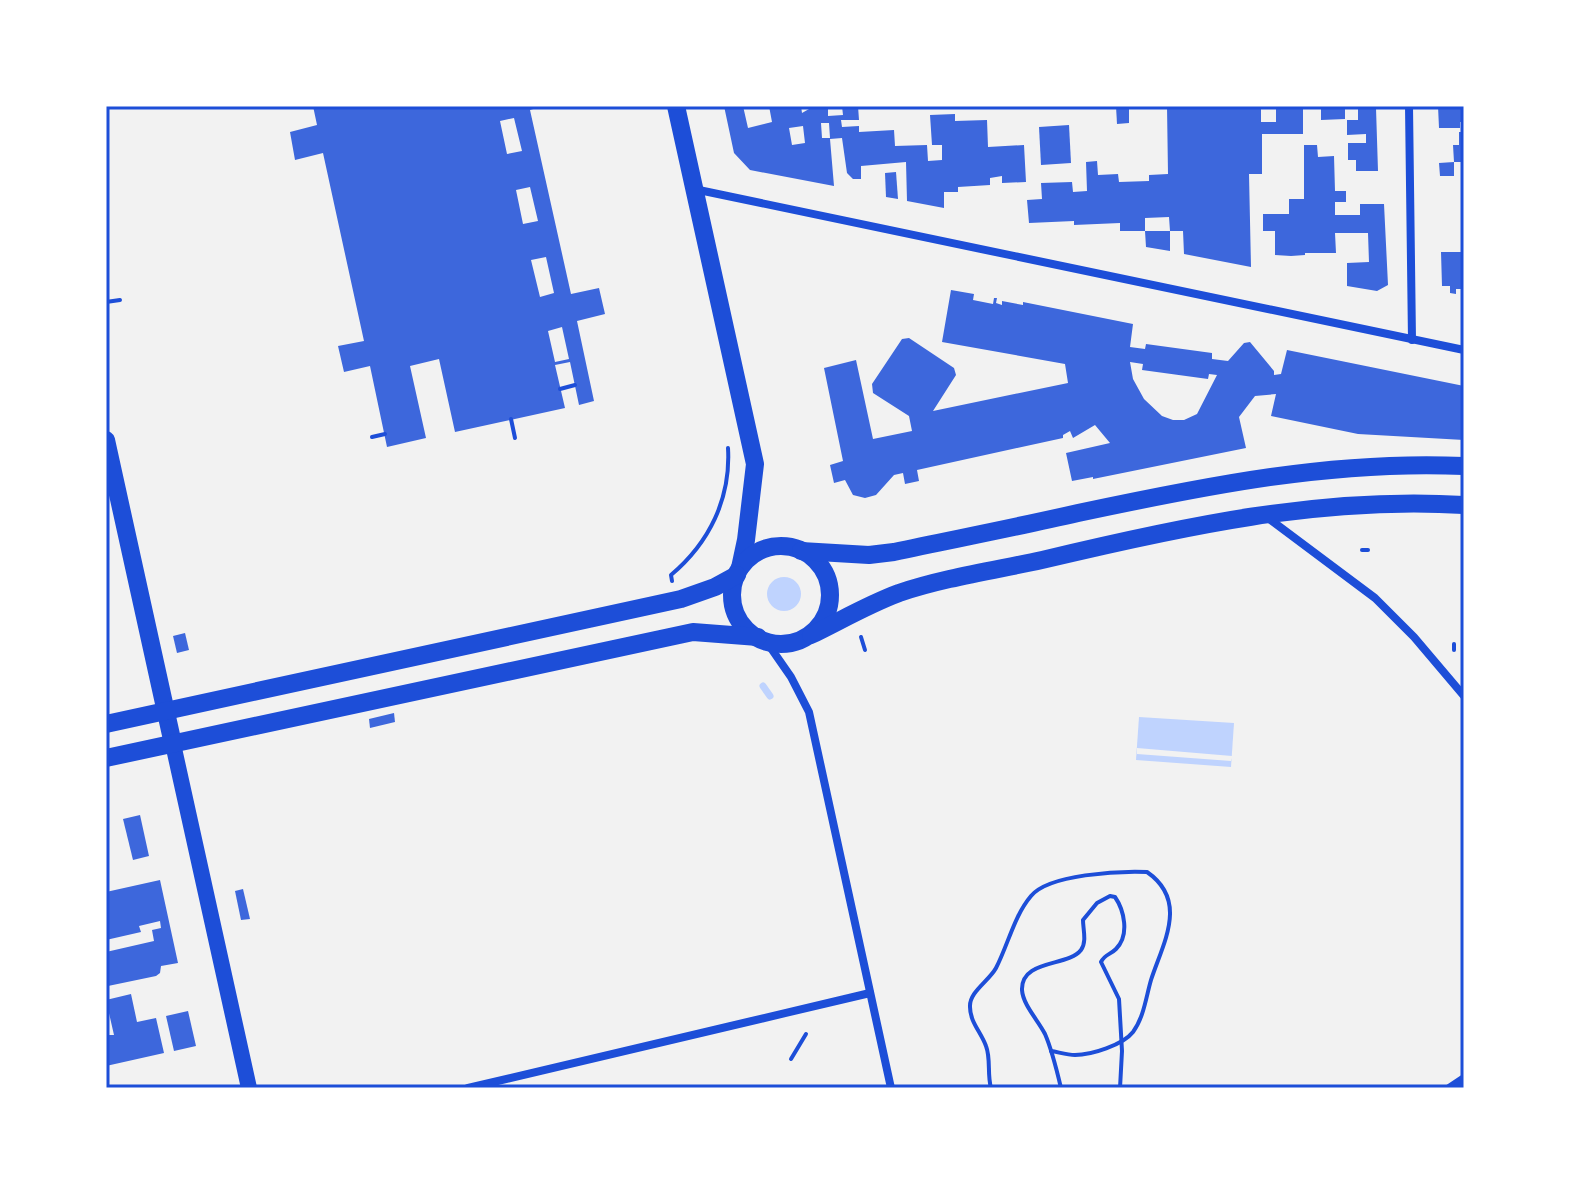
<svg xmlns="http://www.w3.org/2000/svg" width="1570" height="1194" font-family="Spectral,serif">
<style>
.water{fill:#bfd3fe}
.pier{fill:#f2f2f2}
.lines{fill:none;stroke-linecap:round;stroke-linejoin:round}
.stream{stroke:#bfd3fe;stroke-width:7}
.building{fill:#3d67dc;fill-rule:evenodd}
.path{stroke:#1d4ed8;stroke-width:4}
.minor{stroke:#1d4ed8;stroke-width:8}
.secondary{stroke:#1d4ed8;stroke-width:16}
.primary{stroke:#1d4ed8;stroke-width:18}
.neatline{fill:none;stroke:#1d4ed8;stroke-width:3}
</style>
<rect width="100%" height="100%" fill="#f2f2f2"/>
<g class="water">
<circle cx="784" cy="594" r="17"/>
<path d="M1139,717L1234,723L1231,767L1136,760Z"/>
</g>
<path class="pier" d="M1137,748L1232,756V758L1231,761L1137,754Z"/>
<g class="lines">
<path class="stream" d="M763,686L770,696"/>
</g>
<g class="building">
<path d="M313,106H543L530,110L571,294L599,288L605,314L577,321L594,401L579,405L570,362L555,365L565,408L455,432L439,359L410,366L426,438L387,447L370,366L344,372L338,346L364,341L323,153L295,160L290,132L317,125ZM514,118L522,151L507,154L500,121ZM530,187L538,221L523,224L516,190ZM546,257L554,293L540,297L531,260ZM562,327L569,359L555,362L548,331Z"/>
<path d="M724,106H743L748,128L772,122L769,106H801L802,113L809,109L828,106V116L843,115L842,106H858L859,120H841L842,127L859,126V132L894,130L895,146L927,145L928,161L942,160V145H932L930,115L955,114V121L987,120L988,147L1024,145L1026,182L1002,183V176L990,178V185L958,187V192H944V208L907,201L906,162L861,166V179H853L847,173L842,138L830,139L834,186L750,170L734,153ZM821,123H829L830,138H822ZM803,126L805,143L792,145L789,128Z"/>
<path d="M1116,106H1129V123L1117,124Z"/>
<path d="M1167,106L1261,107V122H1276V107H1303V134H1262V174H1249L1251,267L1184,254L1183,231H1170V251L1146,247L1145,231H1170L1169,217L1145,218V231H1120V223L1074,225V221L1029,223L1027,200L1042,199L1041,183L1072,182L1073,192L1087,191L1086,162L1097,161L1098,175L1118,174L1119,182L1149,181V175L1168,174Z"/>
<path d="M1438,106H1464V122H1460V128H1439Z"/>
<path d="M1321,107L1345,108V119L1321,120Z"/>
<path d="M1358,108H1376L1378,171H1356V160H1348V143H1366V134L1347,135V120H1358Z"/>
<path d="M1069,125L1071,163L1041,165L1039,127Z"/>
<path d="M1459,132H1464V162H1454V176H1440L1439,163L1454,162L1453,145H1459Z"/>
<path d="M1304,145H1317L1318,157L1334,156L1335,191H1346V202H1335V215H1360V204H1384L1388,285L1377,291L1347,286V263L1369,262L1368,233H1335L1336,253H1305V255L1291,256L1275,255V231H1263V214H1289V199H1304Z"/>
<path d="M896,172L898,199L886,197L885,173Z"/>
<path d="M1441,252H1464V289H1456V294L1450,293V286H1442Z"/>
<path d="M951,290L974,294L973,300L993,304L994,298H997L996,303L1002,305V301L1023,305V302L1133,324L1130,347L1145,349L1146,344L1212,353V359L1228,361L1244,343L1250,342L1274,371V375L1281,374L1287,350L1464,386V440L1358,434L1271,416L1276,394L1255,396L1239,417L1246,448L1093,479V477L1072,481L1066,453L1110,443L1095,425L1073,438L1070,431L1063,435V438L917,470L919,481L905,484L903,473L894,475L876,495L865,498L853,495L845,480L834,483L830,465L843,461L824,368L856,360L873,439L912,431L909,416L873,393L872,384L902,339L909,338L954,368L956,375L933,411L1068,383L1065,364L942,342ZM1130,362L1143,364L1142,370L1208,379L1209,374L1217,375L1197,414L1184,420H1173L1162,416L1144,399L1133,379Z"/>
<path d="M185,633L189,650L177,653L173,636Z"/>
<path d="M394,713L395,722L370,728L369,719Z"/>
<path d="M140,815L149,856L133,860L123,819Z"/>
<path d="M160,880L178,963L161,966L160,973L156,976L108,986L106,952L154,941L152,930L161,928L160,921L139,926L141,932L106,940V892Z"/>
<path d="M243,889L250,919L241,920L235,891Z"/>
<path d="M131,994L137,1022L156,1018L164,1053L106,1066V1035H114L106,1000Z"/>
<path d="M188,1011L196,1046L174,1051L166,1016Z"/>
</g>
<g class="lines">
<g class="path">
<path d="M106,302L120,300"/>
<path d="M560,389L575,385"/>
<path d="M511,419L515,438"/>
<path d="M372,437L385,434"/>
<path d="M1362,550H1368"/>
<path d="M672,581L671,575C709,543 731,499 728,448"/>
<path d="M861,637L865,650"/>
<path d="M1454,644V650"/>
<path d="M791,1059L806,1034"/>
<path d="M991,1088C987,1074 991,1059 986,1046C981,1032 970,1022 970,1007C969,992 989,981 996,968C1008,945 1014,916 1031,896C1049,874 1119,871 1147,872C1189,901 1163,943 1151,980C1146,997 1144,1017 1133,1032C1123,1045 1091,1055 1075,1055C1067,1055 1058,1052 1051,1051"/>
<path d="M1061,1088C1057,1071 1052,1050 1045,1034C1038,1020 1023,1005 1022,990C1021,959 1068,967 1081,950C1087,942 1083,929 1083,920L1097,903L1110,896L1115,897C1124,910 1130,935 1116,949C1110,955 1105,954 1101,962L1119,999L1122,1051L1120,1088"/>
</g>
<g class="minor">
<path d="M1409,106L1412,340"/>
<path d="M694,189L1464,350"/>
<path d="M1268,518L1375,598L1414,637L1464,696"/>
<path d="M766,641L791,677L809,712L891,1088"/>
<path d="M468,1088L870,993"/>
<path d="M1449,1088L1464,1078"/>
</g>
<path class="secondary" d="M173,744L249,1088"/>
<g class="primary">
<path d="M676,106L755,464L746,540L740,568"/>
<path d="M106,440L173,744"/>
<circle cx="781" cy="595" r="49"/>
<path d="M801,551L869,555L894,552C955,539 1017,527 1078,513C1205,486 1333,460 1464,466"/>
<path d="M811,635C840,621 869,604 899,593C943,578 996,570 1042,560C1180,527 1321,496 1464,505"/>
<path d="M106,724L681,599L715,587L737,575"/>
<path d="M106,758L693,632L758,637"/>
</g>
</g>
<rect width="1570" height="1194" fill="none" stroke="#ffffff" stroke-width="216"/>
<rect x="108" y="108" width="1354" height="978" class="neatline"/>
</svg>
